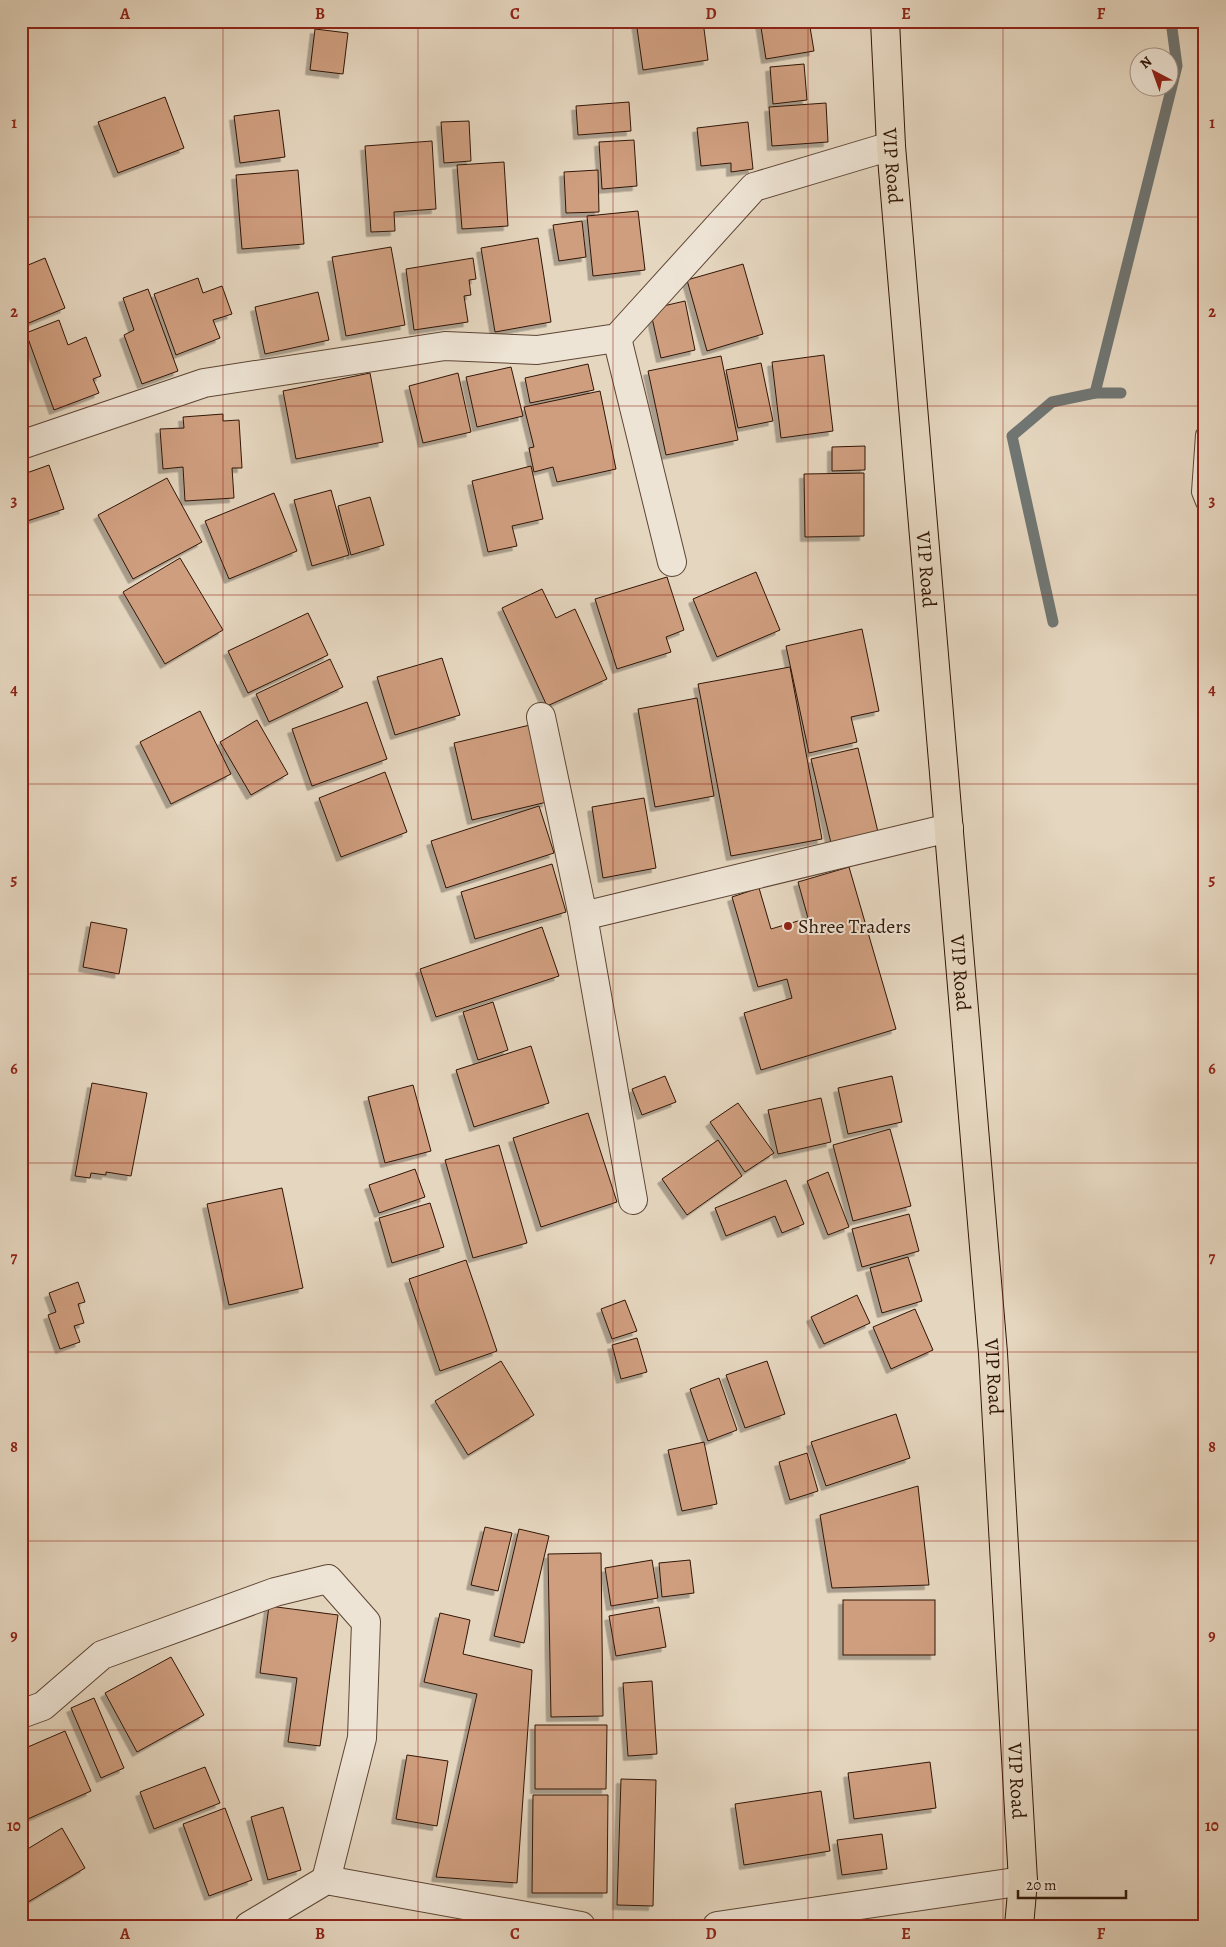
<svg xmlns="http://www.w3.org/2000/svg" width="1226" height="1947" font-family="Alegreya,serif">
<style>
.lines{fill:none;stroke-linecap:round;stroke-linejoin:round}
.stream{stroke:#707673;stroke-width:11}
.building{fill:#cf9e7f;stroke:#301506;filter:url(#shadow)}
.lane-casing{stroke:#5d4534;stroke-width:20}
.street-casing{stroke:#5d4534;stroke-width:30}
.highway-casing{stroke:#301506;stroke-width:30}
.lane{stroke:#eee4d5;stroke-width:18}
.street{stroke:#eee4d5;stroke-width:28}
.highway{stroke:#e5d6bf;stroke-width:28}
.grid{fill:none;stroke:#8f2418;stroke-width:1;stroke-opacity:0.55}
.poi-dot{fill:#8f2418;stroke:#eee4d5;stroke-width:2}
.labels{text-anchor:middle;stroke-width:4;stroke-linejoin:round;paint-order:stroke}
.street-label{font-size:20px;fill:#301506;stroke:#eee4d5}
.poi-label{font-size:20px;fill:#301506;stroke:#eee4d5;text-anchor:start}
.neatline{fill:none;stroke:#8f2418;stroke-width:2}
.grid-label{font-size:16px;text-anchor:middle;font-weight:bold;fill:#8f2418}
</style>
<defs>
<filter id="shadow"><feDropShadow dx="-4.5" dy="4.5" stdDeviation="0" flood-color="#0004"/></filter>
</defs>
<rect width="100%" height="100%" fill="#e5d6bf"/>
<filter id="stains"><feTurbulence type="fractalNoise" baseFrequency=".004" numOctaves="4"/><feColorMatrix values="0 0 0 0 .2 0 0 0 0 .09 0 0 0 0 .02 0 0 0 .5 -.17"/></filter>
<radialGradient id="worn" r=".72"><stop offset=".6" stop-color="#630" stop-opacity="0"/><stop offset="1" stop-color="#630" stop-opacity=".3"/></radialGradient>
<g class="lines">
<g class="stream">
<path d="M1095,393L1177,66L1171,21"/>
<path d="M1053,622L1012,436L1052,402L1095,393H1121"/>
</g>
</g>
<g class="building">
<path d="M636,21H703L708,60L643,70Z"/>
<path d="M760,21H809L814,51L766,59Z"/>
<path d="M315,29L348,33L343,74L310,70Z"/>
<path d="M804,64L807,100L773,104L770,67Z"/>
<path d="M165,97L184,148L118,173L98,122Z"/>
<path d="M629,102L631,131L578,135L576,106Z"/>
<path d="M826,103L828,142L772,146L769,107Z"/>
<path d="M279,110L285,157L240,163L234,116Z"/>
<path d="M469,121L471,161L444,163L441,122Z"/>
<path d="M748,122L753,169L731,172V163L701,166L697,128Z"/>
<path d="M634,140L637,186L602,189L599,142Z"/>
<path d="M432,141L436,209L394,212L395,231L371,232L365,146Z"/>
<path d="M504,162L508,226L462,229L457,165Z"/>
<path d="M298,170L304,244L242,249L236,175Z"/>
<path d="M598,170L599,212L566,213L564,172Z"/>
<path d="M638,211L645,270L593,276L587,216Z"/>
<path d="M582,221L586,257L559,261L553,225Z"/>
<path d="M538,238L551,322L495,332L481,248Z"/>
<path d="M391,247L405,325L346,336L332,257Z"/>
<path d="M45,258L65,308L24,325L21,317V268Z"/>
<path d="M473,258L476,279L469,280L471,295L464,296L468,322L414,330L406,269Z"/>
<path d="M743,264L763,334L707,351L687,280Z"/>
<path d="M198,278L203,293L222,286L232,314L213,320L220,338L176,355L154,294Z"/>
<path d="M148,289L178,371L142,384L124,335L134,330L123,298Z"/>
<path d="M318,292L329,340L265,354L255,307Z"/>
<path d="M685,301L695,350L661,358L650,309Z"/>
<path d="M59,320L68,345L86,337L101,376L93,379L99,393L54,410L26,333Z"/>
<path d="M824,355L833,431L781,438L772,362Z"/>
<path d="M721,356L738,440L666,455L648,371Z"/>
<path d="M761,363L773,421L738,428L726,370Z"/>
<path d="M588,364L594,390L530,403L525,378Z"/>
<path d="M511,367L523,416L477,427L466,377Z"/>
<path d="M370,373L383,442L296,459L283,391Z"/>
<path d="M458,373L471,432L423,443L409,386Z"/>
<path d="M600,391L616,469L557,482L553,467L534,472L529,448L534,447L524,407Z"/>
<path d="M223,414V421L239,420L242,468H232L234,498L185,501L183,467L163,469L160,429L184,428L183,417Z"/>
<path d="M865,446V470L832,471V447Z"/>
<path d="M49,465L64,509L21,523V475Z"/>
<path d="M531,466L543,519L512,526L517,546L488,552L472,481Z"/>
<path d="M864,473V536L805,537L804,474Z"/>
<path d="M167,478L202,542L133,579L98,515Z"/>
<path d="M331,490L349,555L312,566L294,500Z"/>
<path d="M274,493L297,551L229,579L205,521Z"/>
<path d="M370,497L384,545L351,555L338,506Z"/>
<path d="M180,558L223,630L165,664L123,592Z"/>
<path d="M756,572L780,630L717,657L693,599Z"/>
<path d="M667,577L684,630L666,637L671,652L617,669L595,599Z"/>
<path d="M542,589L556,618L575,609L607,679L547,706L502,608Z"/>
<path d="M308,613L328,655L248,693L228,651Z"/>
<path d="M862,629L879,711L851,717L857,742L809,753L786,646Z"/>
<path d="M442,658L460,715L395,735L377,677Z"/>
<path d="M330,659L343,687L269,722L256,694Z"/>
<path d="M790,667L822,839L731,856L698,684Z"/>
<path d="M697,698L714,796L655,807L638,709Z"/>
<path d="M367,702L387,759L312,786L292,729Z"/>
<path d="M200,711L231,774L171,804L140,742Z"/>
<path d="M257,720L288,774L251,795L220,742Z"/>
<path d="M530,725L547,802L472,820L454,743Z"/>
<path d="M858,748L878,832L831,843L811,759Z"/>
<path d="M385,772L407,832L341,857L319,798Z"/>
<path d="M644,798L656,868L603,878L592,807Z"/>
<path d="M539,806L554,853L446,888L431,841Z"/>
<path d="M552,864L566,912L475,939L461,892Z"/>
<path d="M849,867L896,1029L761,1070L744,1013L792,998L787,979L758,987L732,897L759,888L771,929L808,918L798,882Z"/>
<path d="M91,922L127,929L119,974L83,967Z"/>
<path d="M542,927L559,976L436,1017L420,969Z"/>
<path d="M493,1002L508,1050L478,1060L463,1012Z"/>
<path d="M531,1046L549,1103L474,1127L456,1070Z"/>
<path d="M665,1076L676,1102L642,1115L632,1089Z"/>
<path d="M892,1076L902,1122L848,1134L838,1088Z"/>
<path d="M92,1083L147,1093L131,1176L106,1172V1175L91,1173L90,1178L75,1176Z"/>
<path d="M413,1085L431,1151L385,1163L368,1097Z"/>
<path d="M821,1098L831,1142L778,1154L768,1110Z"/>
<path d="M738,1103L774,1153L745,1172L710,1122Z"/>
<path d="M588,1113L617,1202L541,1227L513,1138Z"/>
<path d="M890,1129L911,1206L853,1221L833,1145Z"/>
<path d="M718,1140L742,1176L687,1215L662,1179Z"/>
<path d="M499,1145L527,1243L473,1258L445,1160Z"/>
<path d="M415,1169L425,1197L379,1213L369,1185Z"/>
<path d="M828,1172L849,1227L828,1235L807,1181Z"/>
<path d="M786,1180L804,1224L782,1233L775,1216L726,1236L715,1208Z"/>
<path d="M282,1188L303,1288L229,1305L207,1204Z"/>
<path d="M430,1203L444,1247L392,1263L379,1218Z"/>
<path d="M909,1214L919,1251L862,1267L852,1229Z"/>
<path d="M908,1257L922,1301L882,1313L870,1268Z"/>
<path d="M466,1260L497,1351L440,1371L409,1279Z"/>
<path d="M78,1282L85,1302L78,1304L84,1323L74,1326L80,1342L60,1349L48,1315L56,1312L49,1293Z"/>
<path d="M857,1295L870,1323L824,1344L811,1317Z"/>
<path d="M625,1300L637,1331L612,1339L601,1309Z"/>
<path d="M915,1309L933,1350L891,1369L873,1327Z"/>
<path d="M637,1338L647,1372L621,1379L612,1345Z"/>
<path d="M501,1361L534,1415L468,1455L435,1401Z"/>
<path d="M767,1361L785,1414L745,1428L726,1375Z"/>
<path d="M719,1378L737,1430L708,1441L690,1389Z"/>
<path d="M896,1414L910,1458L826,1486L811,1442Z"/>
<path d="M704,1442L717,1504L682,1511L668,1450Z"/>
<path d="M807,1453L818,1491L790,1500L779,1462Z"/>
<path d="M918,1486L929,1585L832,1588L820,1515Z"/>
<path d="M485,1527L512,1533L498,1591L471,1585Z"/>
<path d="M519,1529L549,1536L524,1643L494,1636Z"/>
<path d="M601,1553L603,1716L551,1717L548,1554Z"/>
<path d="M652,1560L658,1598L611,1606L605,1568Z"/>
<path d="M690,1560L694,1593L662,1597L659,1563Z"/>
<rect x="843" y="1600" width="92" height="55"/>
<path d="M269,1606L338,1615L320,1746L288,1742L297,1678L260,1673Z"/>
<path d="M659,1607L666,1647L616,1656L609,1616Z"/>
<path d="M440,1613L470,1620L463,1654L532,1670L517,1883L436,1877L477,1694L424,1682Z"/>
<path d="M171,1657L204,1715L137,1752L105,1693Z"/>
<path d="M652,1681L657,1754L628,1756L623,1683Z"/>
<path d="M94,1698L124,1768L101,1778L71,1708Z"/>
<path d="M535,1725H607L606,1789H535Z"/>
<path d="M65,1731L91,1791L21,1822V1750Z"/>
<path d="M407,1755L448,1761L437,1826L396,1819Z"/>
<path d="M930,1762L936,1808L854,1819L848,1773Z"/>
<path d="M205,1767L220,1803L154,1829L140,1792Z"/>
<path d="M621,1779L656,1780L653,1906L617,1905Z"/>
<path d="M821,1791L830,1851L744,1865L735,1804Z"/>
<path d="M533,1795H608L607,1893H532Z"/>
<path d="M283,1807L301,1870L268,1880L251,1817Z"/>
<path d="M225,1808L252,1880L209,1896L183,1824Z"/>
<path d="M62,1828L85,1868L28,1902L21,1890V1853Z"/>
<path d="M882,1834L887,1869L842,1875L837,1840Z"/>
</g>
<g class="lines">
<g class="lane-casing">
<path id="lane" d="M1205,435L1201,492L1205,502"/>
</g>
<g class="street-casing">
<g id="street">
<path d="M617,338L672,562"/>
<path d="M21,445L204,383L445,346L537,350L617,338L754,187L891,146"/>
<path d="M541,717L583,916L633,1200"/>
<path d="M583,916L949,828"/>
<path d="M21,1714L43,1706L102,1655L275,1592L328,1579L366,1622L362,1738L326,1880"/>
<path d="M249,1926L326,1880L581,1926"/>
<path d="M717,1926L1023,1881"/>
</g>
</g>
<g class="highway-casing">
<g id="highway">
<path id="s1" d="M885,21L891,146L993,1353L1023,1881L1019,1926"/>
</g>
</g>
<use href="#lane" class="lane"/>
<use href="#street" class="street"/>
<use href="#highway" class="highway"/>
</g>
<path class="grid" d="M223,21V1926M418,21V1926M613,21V1926M808,21V1926M1003,21V1926M21,217H1205M21,406H1205M21,595H1205M21,784H1205M21,974H1205M21,1163H1205M21,1352H1205M21,1541H1205M21,1730H1205"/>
<circle class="poi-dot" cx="788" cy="926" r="5"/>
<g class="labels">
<g class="street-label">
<text dy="7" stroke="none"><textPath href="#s1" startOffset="145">VIP Road</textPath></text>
<text dy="7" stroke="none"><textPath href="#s1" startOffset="550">VIP Road</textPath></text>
<text dy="7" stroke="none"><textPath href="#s1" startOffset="955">VIP Road</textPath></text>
<text dy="7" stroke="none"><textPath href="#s1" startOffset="1360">VIP Road</textPath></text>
<text dy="7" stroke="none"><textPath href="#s1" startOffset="1765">VIP Road</textPath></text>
</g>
<g class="poi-label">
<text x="798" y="933">Shree Traders</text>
</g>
</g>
<rect width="1226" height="1947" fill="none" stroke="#e5d6bf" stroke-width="55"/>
<g transform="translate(1154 72) rotate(319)"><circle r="24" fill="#eee4d5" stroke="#a29182"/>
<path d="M0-4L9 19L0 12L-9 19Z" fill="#8f2418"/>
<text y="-8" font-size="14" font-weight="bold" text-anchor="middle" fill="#301506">N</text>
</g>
<path d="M1018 1890v8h108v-8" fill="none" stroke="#301506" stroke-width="2.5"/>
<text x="1026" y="1890" font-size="15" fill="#301506" stroke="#eee4d5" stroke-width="4" paint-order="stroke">20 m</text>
<rect x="28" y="28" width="1170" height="1892" class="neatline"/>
<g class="grid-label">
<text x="125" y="19">A</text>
<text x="320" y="19">B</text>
<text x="515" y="19">C</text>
<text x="711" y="19">D</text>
<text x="906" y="19">E</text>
<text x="1101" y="19">F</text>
<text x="14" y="128">1</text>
<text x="1212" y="128">1</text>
<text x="14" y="317">2</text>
<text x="1212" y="317">2</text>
<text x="14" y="506">3</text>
<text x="1212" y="506">3</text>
<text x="14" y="695">4</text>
<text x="1212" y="695">4</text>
<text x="14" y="885">5</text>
<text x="1212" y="885">5</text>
<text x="14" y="1074">6</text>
<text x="1212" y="1074">6</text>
<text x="14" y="1263">7</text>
<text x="1212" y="1263">7</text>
<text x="14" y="1452">8</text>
<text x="1212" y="1452">8</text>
<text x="14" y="1641">9</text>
<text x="1212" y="1641">9</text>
<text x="14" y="1831">10</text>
<text x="1212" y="1831">10</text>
<text x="125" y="1939">A</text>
<text x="320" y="1939">B</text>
<text x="515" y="1939">C</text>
<text x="711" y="1939">D</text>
<text x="906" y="1939">E</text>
<text x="1101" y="1939">F</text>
</g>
<rect width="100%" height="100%" filter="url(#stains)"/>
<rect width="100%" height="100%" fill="url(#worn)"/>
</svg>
